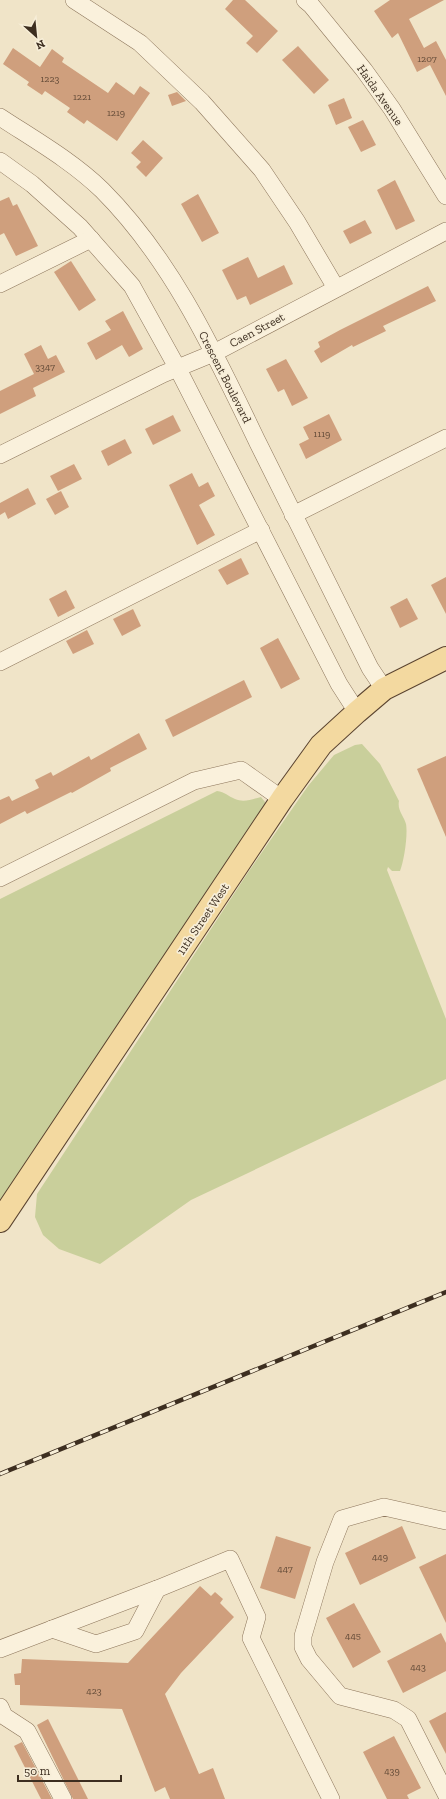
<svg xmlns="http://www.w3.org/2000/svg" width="446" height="1799" font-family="'Zilla Slab',serif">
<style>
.green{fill:#c9cf9b}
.building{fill:#cf9f7d}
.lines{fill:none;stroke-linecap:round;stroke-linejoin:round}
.minor-casing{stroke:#8d765c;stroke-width:18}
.major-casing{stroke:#5b4430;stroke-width:24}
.minor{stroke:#faf1dc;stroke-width:17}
.major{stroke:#f3d9a0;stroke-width:22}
.rail-casing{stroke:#3d2e20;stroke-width:4.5}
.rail{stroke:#f7eed8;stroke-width:3;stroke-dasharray:9;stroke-linecap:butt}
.labels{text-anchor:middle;stroke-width:3.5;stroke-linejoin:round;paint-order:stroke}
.number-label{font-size:10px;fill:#624a37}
.street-label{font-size:12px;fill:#3d2e20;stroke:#f7eed8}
</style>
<rect width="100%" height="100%" fill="#f0e4c8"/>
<g class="green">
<path d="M362,744L380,764L399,801C397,810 404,816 406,824C408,835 404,861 400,871H392L388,867L387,870L446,1019V1079L191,1200L100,1264L59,1249L43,1235L35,1217L37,1194L249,871L308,786L334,755L355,745Z"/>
<path d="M217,791C225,792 228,796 235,799C244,803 252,799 261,797L265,802L266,810L0,1205V899Z"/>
</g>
<g class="building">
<path d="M233,0H245L278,31L257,53L246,43L253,36L225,9Z"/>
<path d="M390,0H444L409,19L424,48L436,41L446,60V96L430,65L417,72L398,33L392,38L374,11Z"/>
<path d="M298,46L329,80L314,94L282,60Z"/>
<path d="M13,48L40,67L52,49L64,58L62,62L108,93L116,82L134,95L140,86L150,93L117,141L87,120L84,124L67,112L70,108L45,91L42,95L27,85L29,82L3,64Z"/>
<path d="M177,92L186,101L172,106L168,95Z"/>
<path d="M344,98L352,118L336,125L328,105Z"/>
<path d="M363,120L376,145L361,152L348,127Z"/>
<path d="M143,140L163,158L146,177L136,167L141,162L131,153Z"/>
<path d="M395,180L415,221L396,230L377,190Z"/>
<path d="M198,194L219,233L202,242L181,204Z"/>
<path d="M9,197L13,206L17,204L38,246L16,256L4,233L0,235V201Z"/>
<path d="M365,220L372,233L350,244L343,231Z"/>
<path d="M248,257L258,278L284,265L293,284L250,305L246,296L237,300L222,270Z"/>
<path d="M71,261L96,300L79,311L54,272Z"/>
<path d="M428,286L436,301L383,326L386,331L353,347L352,345L321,363L314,351L320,347L318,342L340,330Z"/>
<path d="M123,311L143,349L129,357L122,345L96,360L87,343L111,330L105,321Z"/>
<path d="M41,345L48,359L56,355L65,372L33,388L36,396L0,414V391L34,374L24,354Z"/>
<path d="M286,359L308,398L292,406L284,389L278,392L266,369Z"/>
<path d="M329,414L342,440L306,459L299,444L309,439L303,427Z"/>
<path d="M173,415L181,431L153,445L145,429Z"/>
<path d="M125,439L132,453L108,466L101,451Z"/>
<path d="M74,464L82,479L58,491L50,476Z"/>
<path d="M192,473L199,487L208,482L215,496L199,505L215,535L197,545L169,485Z"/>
<path d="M28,488L36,504L8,519L5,512L0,515V503Z"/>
<path d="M61,491L69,507L55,515L46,499Z"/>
<path d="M241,558L249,574L227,585L218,570Z"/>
<path d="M446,577V614L431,585Z"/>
<path d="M66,590L75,608L58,617L49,599Z"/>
<path d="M407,598L418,619L400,628L390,607Z"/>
<path d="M133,609L141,626L122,636L113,619Z"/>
<path d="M87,630L94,644L73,654L66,641Z"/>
<path d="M278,638L300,679L281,689L260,648Z"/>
<path d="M244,680L252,697L173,737L165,720Z"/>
<path d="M139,733L147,749L110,768L111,771L72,793L71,792L27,814L25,811L0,824V800L9,796L12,801L39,788L35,780L51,772L53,776L89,756L91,760Z"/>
<path d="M446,756V837L417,769Z"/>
<path d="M402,1526L416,1558L360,1585L345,1553Z"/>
<path d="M276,1536L311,1547L295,1599L260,1588Z"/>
<path d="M446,1554V1623L419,1567Z"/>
<path d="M200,1586L211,1596L215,1592L223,1599L220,1603L234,1617L181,1673L165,1694L199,1774L213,1768L225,1799H170L165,1787L155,1792L122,1709L20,1705V1685H15L14,1674L21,1673L22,1659L128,1663Z"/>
<path d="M354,1603L381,1652L353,1668L326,1618Z"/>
<path d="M441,1633L446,1643V1671L403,1693L387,1661Z"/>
<path d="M446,1712V1754L429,1721Z"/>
<path d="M48,1719L88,1799H73L37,1725Z"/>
<path d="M394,1736L421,1788L407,1795L409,1799H387L363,1752Z"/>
<path d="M22,1742L52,1799H41L14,1746Z"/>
</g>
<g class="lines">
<g class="minor-casing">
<g id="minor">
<path d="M74,0L140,43L202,102L262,170L297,222L336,288"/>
<path d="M305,0L311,5L364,70L392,109L446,196"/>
<path d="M0,117C35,140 72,161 102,190C173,261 215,354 258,443C295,518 333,593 370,668L384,689"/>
<path d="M0,161L32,184L80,227L132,286L178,369L339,684L357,712"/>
<path d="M0,284L91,239"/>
<path d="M0,455L163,374L214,353L446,231"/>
<path d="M293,515L446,438"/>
<path d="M0,662L261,530"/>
<path d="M0,878L194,781L241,770L282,799"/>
<path d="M446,1521L384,1507L342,1519L325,1562L303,1636V1647L309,1659L340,1696L394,1710L408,1719L446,1794"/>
<path d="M52,1629L96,1644L135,1631L157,1589"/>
<path d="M0,1649L157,1589L230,1559L257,1617L251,1638L331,1799"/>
<path d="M0,1707L4,1716L27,1731L63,1799"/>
</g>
</g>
<g class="major-casing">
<path id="major" d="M0,1221L282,799L321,745L357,712L384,689L446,658"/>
</g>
<use href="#minor" class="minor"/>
<use href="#major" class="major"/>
<g class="rail-casing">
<path id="rail" d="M0,1474L446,1292"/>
</g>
<use href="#rail" class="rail"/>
</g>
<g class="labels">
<g class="number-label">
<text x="427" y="62">1207</text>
<text x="50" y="82">1223</text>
<text x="82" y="100">1221</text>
<text x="116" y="116">1219</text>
<text x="45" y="370">3347</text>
<text x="322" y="437">1119</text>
<text x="380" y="1560">449</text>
<text x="285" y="1572">447</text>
<text x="353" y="1639">445</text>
<text x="418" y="1670">443</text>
<text x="94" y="1694">423</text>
<text x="392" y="1774">439</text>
</g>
<g class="street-label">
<text transform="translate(380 95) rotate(55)" y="4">Haida Avenue</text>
<text transform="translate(257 330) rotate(-28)" y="4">Caen Street</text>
<text transform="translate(225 377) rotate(63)" y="4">Crescent Boulevard</text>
<text transform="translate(203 919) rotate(-56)" y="4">11th Street West</text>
</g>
</g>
<g transform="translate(36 36) rotate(153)" stroke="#f7eed8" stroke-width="3" paint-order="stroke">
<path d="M0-3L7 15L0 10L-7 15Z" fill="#3d2e20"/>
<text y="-6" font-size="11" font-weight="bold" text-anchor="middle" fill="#3d2e20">N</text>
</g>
<path d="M18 1775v6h103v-6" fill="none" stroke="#3d2e20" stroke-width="2"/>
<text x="24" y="1775" font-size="12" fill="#3d2e20" stroke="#f7eed8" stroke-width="3" paint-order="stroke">50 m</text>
</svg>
